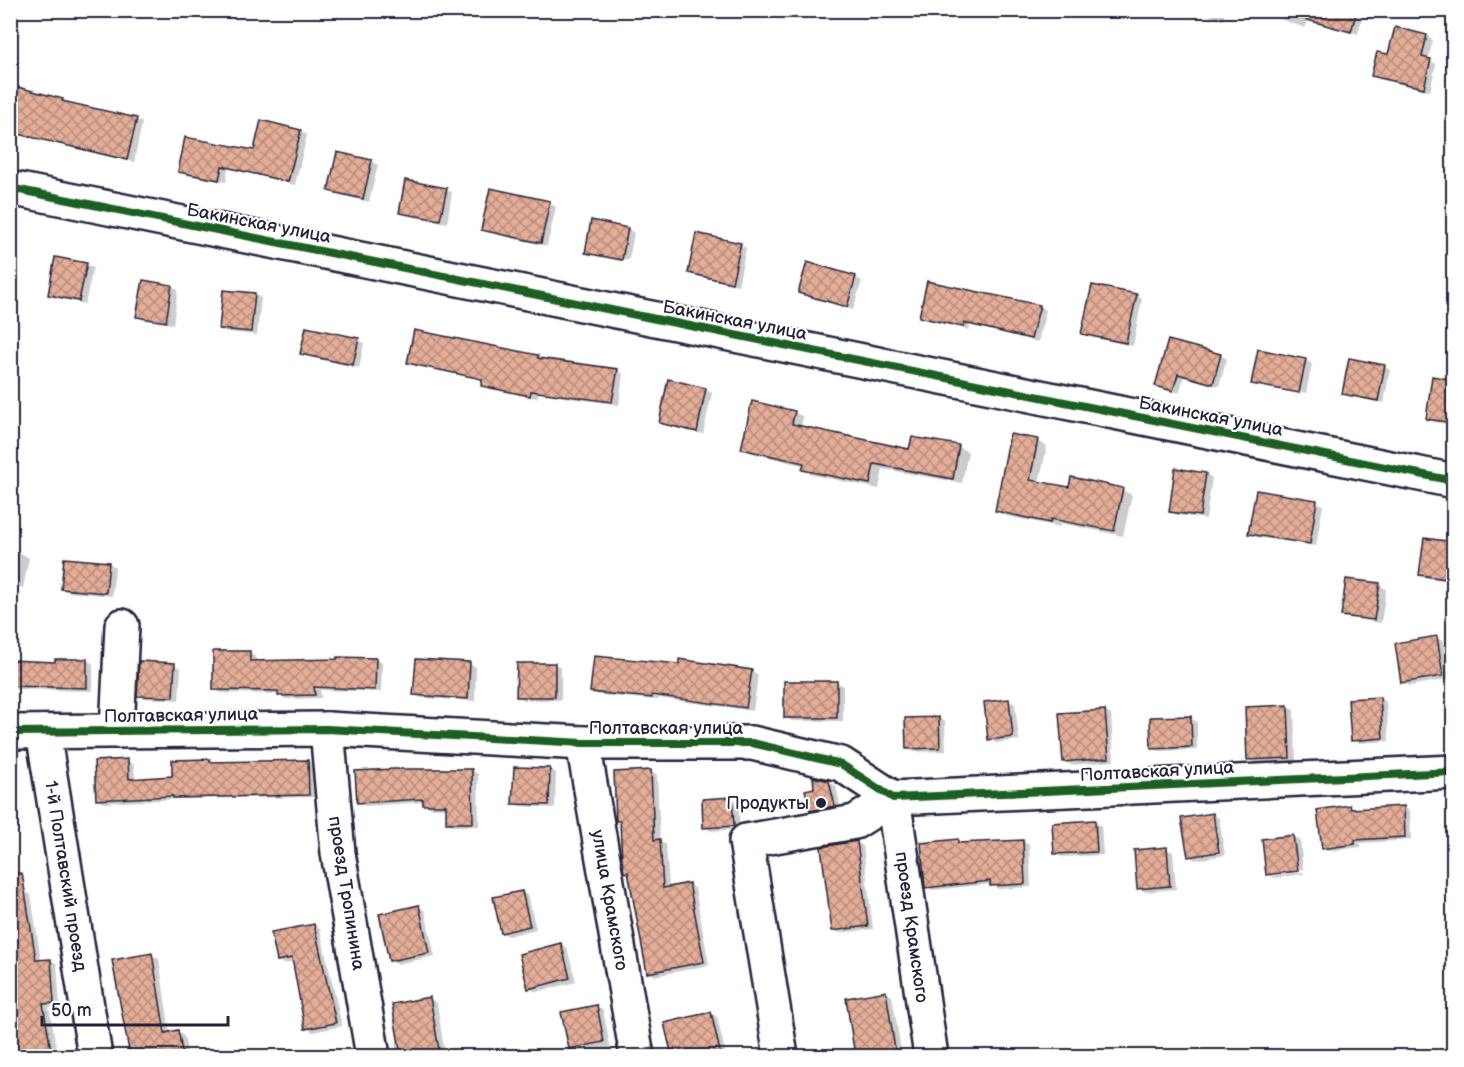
<svg xmlns="http://www.w3.org/2000/svg" width="1464" height="1067" font-family="'Balsamiq Sans',sans-serif">
<style>
.shadow{fill:#0003}
.building{fill:url(#building-cross-hatch);stroke:#22223b;stroke-width:1.5}
.lines{fill:none;stroke-linecap:round;stroke-linejoin:round}
.minor-casing{stroke:#22223b;stroke-width:38}
.minor{stroke:#fff;stroke-width:33}
.cycleway-casing{stroke:#fff;stroke-width:11}
.cycleway{stroke:#1b5e20;stroke-width:8}
.poi-dot{fill:#22223b;stroke:#fff;stroke-width:2}
.labels{text-anchor:middle;stroke-width:4.5;stroke-linejoin:round;paint-order:stroke}
.street-label{font-size:18px;fill:#22223b;stroke:#fff}
.poi-label{font-size:18px;fill:#22223b;stroke:#fff;text-anchor:end}
</style>
<defs>
<pattern id="building-cross-hatch" width="8" height="8" patternUnits="userSpaceOnUse" patternTransform="scale(1.5)"><rect width="8" height="8" fill="#e3ad97"/><path d="M0 0l8 8M0 8l8-8" fill="none" stroke="#b88c7c"/></pattern>
</defs>
<rect width="100%" height="100%" fill="#fff"/>
<filter id="ink" filterUnits="userSpaceOnUse"><feTurbulence type="fractalNoise" baseFrequency=".0167" numOctaves="2"/><feDisplacementMap in="SourceGraphic" scale="12" xChannelSelector="R" yChannelSelector="G"/><feConvolveMatrix kernelMatrix="1 2 1 2 8 2 1 2 1" color-interpolation-filters="sRGB"/></filter>
<g filter="url(#ink)">
<g class="shadow">
<path d="M1194,10H1226L1223,20Z"/>
<path d="M1273,10H1364L1358,34L1308,21L1305,28L1278,18L1271,14Z"/>
<path d="M1396,29L1427,37L1433,40L1428,60L1436,64L1430,91L1379,79L1373,75L1390,56Z"/>
<path d="M12,87L62,101L68,104L136,119L142,123L134,162L10,133V95Z"/>
<path d="M300,131L307,135L295,185L228,168L226,182L186,175L180,171L255,152Z"/>
<path d="M371,161L378,165L369,202L336,194L330,191Z"/>
<path d="M446,189L452,193L447,223L407,216L401,212Z"/>
<path d="M549,203L556,207L547,246L489,233L483,229Z"/>
<path d="M592,222L628,229L634,233L629,260L591,253V255L586,252Z"/>
<path d="M10,245L15,248L10,266Z"/>
<path d="M740,245L746,248L738,285L696,276L689,272Z"/>
<path d="M86,264L93,268L85,304L56,298L49,294Z"/>
<path d="M855,277L862,281L853,310L806,296L800,292Z"/>
<path d="M144,281L172,286L178,290L173,324L144,320L138,316Z"/>
<path d="M929,283L1040,306L1046,310L1038,342L970,325L969,330L927,320L921,316Z"/>
<path d="M225,292L255,295L261,298L257,335L227,332L221,328Z"/>
<path d="M1136,295L1142,299L1133,346L1089,337L1083,333Z"/>
<path d="M358,339L364,343L359,368L308,357L302,354Z"/>
<path d="M1169,342L1220,355L1227,359L1219,386L1184,377L1179,393L1157,385Z"/>
<path d="M538,356L545,360L617,370L623,374L619,405L538,393L537,398L489,389L482,385L483,380L415,366L409,363Z"/>
<path d="M1305,360L1312,364L1306,393L1258,384V386L1253,383Z"/>
<path d="M1384,366L1390,370L1384,403L1350,397L1344,394Z"/>
<path d="M1454,381V425L1434,422L1427,418Z"/>
<path d="M705,389L712,393L703,434L667,426L660,423Z"/>
<path d="M794,412L803,417L801,427L911,450L959,447L968,452L962,483L883,469L879,489L813,475L804,469L805,466L752,453L742,448Z"/>
<path d="M1037,441L1047,446L1039,483L1070,489L1122,490L1132,495L1123,536L1060,523V527L1006,516L996,511Z"/>
<path d="M1206,474L1212,478L1206,519L1177,515L1171,511Z"/>
<path d="M1317,502L1323,505L1316,546L1256,537L1250,533Z"/>
<path d="M1454,544V582L1427,578L1421,574Z"/>
<path d="M10,552L22,554L29,558L23,588L10,585Z"/>
<path d="M109,563L115,567L112,596L69,592L62,588Z"/>
<path d="M1379,585L1386,589L1381,623L1349,618L1343,615Z"/>
<path d="M1436,638L1443,641L1449,679L1409,686L1402,682Z"/>
<path d="M250,653L256,657V662L376,659L382,663L381,692L320,690L321,698L286,699L280,694L221,693L214,689Z"/>
<path d="M87,660L93,664V691L10,689V662L56,663Z"/>
<path d="M417,661L470,664L476,667L475,701L421,698L415,694Z"/>
<path d="M555,664L561,668V700H524L518,696Z"/>
<path d="M174,665L181,668L179,700L145,698L139,695Z"/>
<path d="M680,666L751,671L758,675L753,711L659,698L658,700L598,695L592,691Z"/>
<path d="M837,682L843,686V721H792L785,717Z"/>
<path d="M1380,698L1386,702L1389,741L1359,743L1353,740Z"/>
<path d="M1009,701L1015,704L1019,740L996,743L990,739Z"/>
<path d="M1288,707L1294,710L1296,761L1255,763L1249,759Z"/>
<path d="M1105,711L1111,715L1114,761L1071,765L1064,761Z"/>
<path d="M938,718L945,722L946,751L914,752L907,748Z"/>
<path d="M1190,718L1197,722V750L1159,751L1152,748Z"/>
<path d="M210,760L215,764L308,761L314,765L315,797L178,799L104,803L98,800L128,761L134,765L135,780L174,778Z"/>
<path d="M515,768L550,769L556,773L555,808L520,806L514,803Z"/>
<path d="M471,770L478,774L479,826H454L447,822V808H431L425,804V802L365,806L359,802Z"/>
<path d="M651,771L657,775L660,841L666,845L669,888L688,885L695,888L709,965L655,976L649,972L630,874L626,872L621,823L618,821Z"/>
<path d="M10,776L12,795H10Z"/>
<path d="M829,782L836,786L841,810L817,814L811,810Z"/>
<path d="M732,798L738,802L740,829L711,831L705,827Z"/>
<path d="M1451,806H1454V835Z"/>
<path d="M1350,807L1356,810L1404,807L1410,811L1411,840L1360,843L1361,847L1330,851L1324,848Z"/>
<path d="M1213,815L1219,818L1225,855L1195,860L1189,856Z"/>
<path d="M1095,822L1101,826L1103,855L1062,857L1055,854Z"/>
<path d="M1293,837L1300,840L1303,869L1272,873V876L1303,872L1304,874L1274,878L1268,874Z"/>
<path d="M958,841L963,844L1023,841L1029,845L1031,887L998,889L991,884L933,890L927,887Z"/>
<path d="M856,842L863,846L873,929L840,933L833,930Z"/>
<path d="M1166,849L1173,852L1176,889L1145,892L1139,888Z"/>
<path d="M24,891L31,895L41,961L51,960L57,964L60,1006L49,1007L58,1056H33L32,1054L10,1056V1028L16,1027Z"/>
<path d="M522,892L528,896L536,929L508,936L502,932Z"/>
<path d="M419,907L425,911L435,956L397,964L390,961Z"/>
<path d="M314,925L320,929L342,1026L313,1032L307,1028L294,962L284,964L278,961Z"/>
<path d="M561,945L567,948L576,982L536,992L529,988Z"/>
<path d="M152,955L159,959L170,1033L177,1032L184,1036L188,1056H132L113,961Z"/>
<path d="M885,993L892,996L902,1056H857L848,999Z"/>
<path d="M430,999L437,1003L445,1056H397L395,1043L400,1042Z"/>
<path d="M596,1006L603,1010L612,1056H573L563,1013Z"/>
<path d="M711,1013L717,1017L726,1056H674L666,1024Z"/>
<path d="M1451,1015H1454V1037Z"/>
</g>
<g class="building">
<path d="M1296,10H1357L1351,32L1296,17Z"/>
<path d="M1395,27L1427,35L1422,57L1431,59L1424,88L1371,76L1377,52L1388,54Z"/>
<path d="M10,85L63,99L62,101L137,118L127,160L10,132Z"/>
<path d="M261,120L301,130L288,182L222,166L219,180L178,172L185,137L254,150Z"/>
<path d="M337,152L372,160L363,199L328,191Z"/>
<path d="M405,180L447,188L440,220L399,213Z"/>
<path d="M490,188L550,201L541,243L481,230Z"/>
<path d="M591,220L628,228L622,260L585,253Z"/>
<path d="M696,233L741,243L732,283L688,273Z"/>
<path d="M55,257L87,263L79,301L48,295Z"/>
<path d="M807,262L856,276L847,307L798,293Z"/>
<path d="M143,280L172,285L166,322L136,317Z"/>
<path d="M927,281L1040,305L1031,339L964,323L963,327L919,317Z"/>
<path d="M1092,285L1137,294L1126,343L1081,334Z"/>
<path d="M223,290L255,293L251,332L219,329Z"/>
<path d="M306,327L359,338L353,365L300,354Z"/>
<path d="M414,330L538,355V358L618,369L612,402L531,391L530,396L481,386L482,379L407,363Z"/>
<path d="M1168,340L1221,354L1213,384L1178,374L1173,391L1155,386Z"/>
<path d="M1258,349L1306,359L1299,393L1251,384Z"/>
<path d="M1349,358L1385,365L1378,401L1342,394Z"/>
<path d="M1432,376L1454,380V423L1426,419Z"/>
<path d="M668,379L706,388L697,432L659,423Z"/>
<path d="M752,401L795,411L792,424L909,449L912,437L959,445L953,479L874,464L870,484L802,470L804,463L741,449Z"/>
<path d="M1010,434L1038,439L1030,480L1069,487L1071,477L1123,488L1114,531L1051,519L1050,523L995,511Z"/>
<path d="M1175,468L1206,473L1200,516L1169,512Z"/>
<path d="M1256,490L1317,500L1310,544L1248,534Z"/>
<path d="M1424,538L1454,542V580L1419,575Z"/>
<path d="M64,558L109,562L106,593L61,589Z"/>
<path d="M1346,579L1380,583L1374,620L1341,616Z"/>
<path d="M1437,636L1443,676L1401,683L1395,643Z"/>
<path d="M213,651H250V661L337,659V657L376,658L375,690L314,687L315,695L278,696V691L213,690Z"/>
<path d="M594,656L679,664V659L752,670L746,708L652,695V698L590,692Z"/>
<path d="M55,659H87V688L10,686V660L55,662Z"/>
<path d="M416,659L470,662L468,699L413,695Z"/>
<path d="M139,661L175,663L173,697L137,696Z"/>
<path d="M517,663H555V697H516Z"/>
<rect x="784" y="681" width="53" height="37"/>
<path d="M1380,697L1383,738L1351,741L1348,699Z"/>
<path d="M1009,699L1013,737L988,740L984,702Z"/>
<path d="M1288,705L1290,758L1247,760L1245,707Z"/>
<path d="M1105,710L1109,758L1063,762L1059,713Z"/>
<path d="M1191,716L1192,747L1151,749L1150,717Z"/>
<path d="M939,717L940,748L906,749L905,718Z"/>
<path d="M128,759L129,779L172,776V760L210,759V762L308,760L309,795L173,798V796L96,800L94,761Z"/>
<path d="M514,767L550,768L549,805L512,804Z"/>
<path d="M394,769H472L473,823H446V805H423V799L357,803L355,771Z"/>
<path d="M651,770L654,840L660,839L663,888L689,883L704,962L647,973L628,872L624,873L622,861L620,821H616L614,772Z"/>
<path d="M813,777L829,781L835,806L810,811L805,790L814,788Z"/>
<path d="M732,797L734,826L703,828L702,799Z"/>
<path d="M1350,805L1351,809L1404,806L1405,837L1355,840V844L1322,849L1317,810Z"/>
<path d="M1213,813L1219,852L1188,857L1181,818Z"/>
<path d="M1095,820L1097,852L1054,854L1052,823Z"/>
<path d="M1293,835L1298,871L1266,875L1262,839Z"/>
<path d="M958,839V843L1023,840L1025,884L990,886V881L925,888L921,843Z"/>
<path d="M857,841L868,926L832,931L821,847Z"/>
<path d="M1167,847L1170,886L1137,889L1134,850Z"/>
<path d="M22,873L36,960L51,959L54,1003L43,1004L52,1056H31L30,1051L10,1054V1027L14,1026L10,969V874Z"/>
<path d="M522,891L530,926L501,933L493,897Z"/>
<path d="M419,905L429,953L389,961L379,914Z"/>
<path d="M314,924L336,1023L305,1029L292,958L277,961L271,932Z"/>
<path d="M561,943L570,978L528,989L519,954Z"/>
<path d="M152,953L165,1033L178,1030L183,1056H130L112,960Z"/>
<path d="M886,991L896,1056H855L846,998Z"/>
<path d="M430,997L440,1056H401L392,1004Z"/>
<path d="M597,1005L604,1042L569,1049L561,1012Z"/>
<path d="M711,1012L721,1056H672L664,1023Z"/>
</g>
<g class="lines">
<g class="minor-casing">
<g id="minor">
<path d="M10,188L1454,481"/>
<path d="M327,729L338,853L373,1056"/>
<path d="M117,731L122,626"/>
<path d="M10,732L327,729L583,743H752L841,764L893,798L1454,772"/>
<path d="M43,732L95,1056"/>
<path d="M583,743L637,1056"/>
<path d="M781,1056L746,841L855,822L893,798L931,1056"/>
</g>
</g>
<use href="#minor" class="minor"/>
<g class="cycleway-casing">
<g id="cycleway">
<path d="M10,188L1454,481"/>
<path d="M10,732L327,729L583,743H752L841,764L893,798L1454,772"/>
</g>
</g>
<use href="#cycleway" class="cycleway"/>
</g>
</g>
<circle class="poi-dot" cx="821" cy="803" r="6"/>
<g class="labels">
<g class="street-label">
<text transform="translate(259 223) rotate(11)" y="6">Бакинская улица</text>
<text transform="translate(735 320) rotate(11)" y="6">Бакинская улица</text>
<text transform="translate(1211 416) rotate(11)" y="6">Бакинская улица</text>
<text transform="translate(181 715) rotate(-1)" y="6">Полтавская улица</text>
<text x="666" y="734">Полтавская улица</text>
<text transform="translate(1157 771) rotate(-3)" y="6">Полтавская улица</text>
<text transform="translate(66 876) rotate(81)" y="6">1-й Полтавский проезд</text>
<text transform="translate(347 893) rotate(81)" y="6">проезд Тропинина</text>
<text transform="translate(610 900) rotate(80)" y="6">улица Крамского</text>
<text transform="translate(912 927) rotate(82)" y="6">проезд Крамского</text>
</g>
<g class="poi-label">
<text x="809" y="809">Продукты</text>
</g>
</g>
<rect width="1464" height="1067" fill="none" stroke="#fff" stroke-width="36"/>
<rect x="18" y="18" width="1428" height="1031" fill="none" stroke="#22223b" stroke-width="2" filter="url(#ink)"/>
<path d="M42 1016v9h186v-9" fill="none" stroke="#22223b" stroke-width="3"/>
<text x="51" y="1016" font-size="18" fill="#22223b" stroke="#ffffff" stroke-width="4.5" paint-order="stroke">50 m</text>
</svg>
